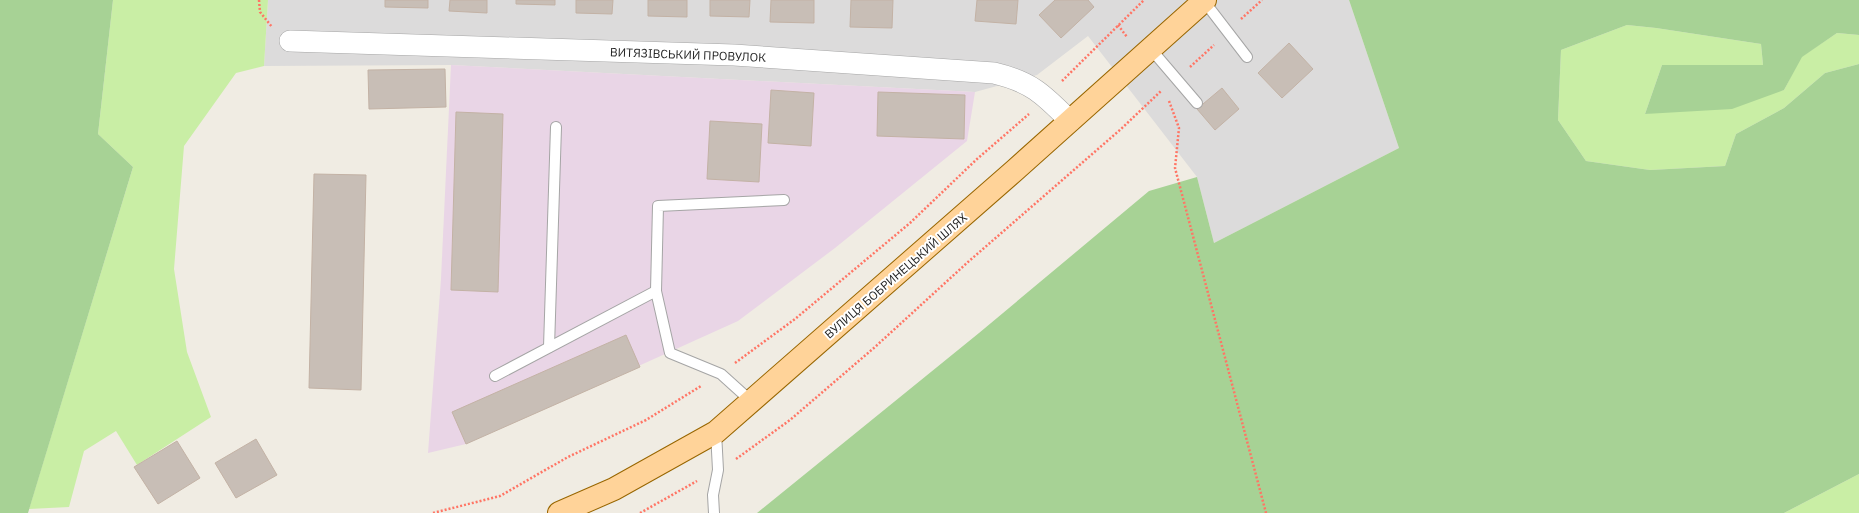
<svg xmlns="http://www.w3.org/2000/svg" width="1859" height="513" font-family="'IBM Plex Sans',sans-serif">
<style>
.residential{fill:#dcdbdb}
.industrial{fill:#e9d5e6}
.grass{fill:#c9eea5}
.forest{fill:#a7d295}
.building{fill:#c8beb6;stroke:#c3b2a5}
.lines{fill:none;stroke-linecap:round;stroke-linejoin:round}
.service-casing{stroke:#a5a5a5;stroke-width:12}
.minor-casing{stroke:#a5a5a5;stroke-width:22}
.primary-casing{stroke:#986600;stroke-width:24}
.path{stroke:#ff7565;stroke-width:2.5;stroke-dasharray:2 2;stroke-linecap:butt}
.service{stroke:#fff;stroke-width:10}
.minor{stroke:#fff;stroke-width:21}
.primary{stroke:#ffd399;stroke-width:22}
.labels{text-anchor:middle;stroke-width:4;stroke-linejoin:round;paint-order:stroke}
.street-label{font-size:12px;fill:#1e1e1e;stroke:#fff}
</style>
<rect width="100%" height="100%" fill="#f0ece3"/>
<path class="residential" d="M268,0H1349L1399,148L1214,243L1197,177L1088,36L1037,75L975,92L451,65L264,66Z"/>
<path class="industrial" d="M451,65L975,92L967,141L835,248L738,321L466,444L428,453L441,279Z"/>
<g class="grass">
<path d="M113,0H268L264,66L236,73L184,146L174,269L187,352L211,417L137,465L116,431L84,451L69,507L29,509L133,167L98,134Z"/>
<path d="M1627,25L1656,28L1761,44L1763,65H1662L1645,114L1784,90L1801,57L1837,33L1859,35V64L1825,73L1784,108L1736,134L1725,166L1650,170L1586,161L1558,120L1561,50Z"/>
<path d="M1859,474V513H1784Z"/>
</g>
<g class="forest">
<path d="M0,0H113L98,134L133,167L28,513H0Z"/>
<path d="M1349,0H1859V35L1837,33L1802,57L1784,90L1732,109L1645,114L1662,65H1763L1761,44L1656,28L1627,25L1561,50L1558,120L1586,161L1650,170L1725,166L1736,134L1784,108L1825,73L1859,64V474L1784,513H757L979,333L1149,191L1197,177L1214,243L1399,148Z"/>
</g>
<g class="building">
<path d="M385,0H428V8L385,7Z"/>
<path d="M450,0H487V13L449,11Z"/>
<path d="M516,0H555V5L516,4Z"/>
<path d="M576,0H613L612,14L576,13Z"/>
<path d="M648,0H687V17L648,16Z"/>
<path d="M710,0H750L749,17L710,16Z"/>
<path d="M771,0H814V23L770,22Z"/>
<path d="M851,0H893L892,28L850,27Z"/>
<path d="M977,0H1018L1016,24L975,21Z"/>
<path d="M1055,0H1088L1094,7L1061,38L1039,15Z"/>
<path d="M1289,43L1313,69L1282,98L1258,73Z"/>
<path d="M445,69L446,107L369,109L368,70Z"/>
<path d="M1222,88L1239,109L1215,130L1197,109Z"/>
<path d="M771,90L814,93L811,146L768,143Z"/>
<path d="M878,92L965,95L964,139L877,136Z"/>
<path d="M456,112L503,114L498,292L451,290Z"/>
<path d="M710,121L762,124L759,182L707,179Z"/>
<path d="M314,174L366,175L361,390L309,388Z"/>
<path d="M626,335L640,367L466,444L452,412Z"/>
<path d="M256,439L277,475L236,498L215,463Z"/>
<path d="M177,441L200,478L158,504L134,467Z"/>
</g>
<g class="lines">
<g class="service-casing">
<g id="service">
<path d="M1204,1L1247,57"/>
<path d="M1150,48L1197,103"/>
<path d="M656,291L658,206L784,200"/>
<path d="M549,347L556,127"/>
<path d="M495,376L656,291L670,353L721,374L752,402"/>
<path d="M714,513L713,495L718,470L716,432"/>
</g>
</g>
<g class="minor-casing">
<path id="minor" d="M290,41L734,55L994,73C1032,82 1044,95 1070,121"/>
</g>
<g class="primary-casing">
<path id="primary" d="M559,513L614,489L716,432L1014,171L1205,0"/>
</g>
<g class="path">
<path d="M259,0L260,12L272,27"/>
<path d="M1241,19L1262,0"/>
<path d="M1118,25L1127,37"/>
<path d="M1190,67L1214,45"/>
<path d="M1062,81L1144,0"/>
<path d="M1169,101L1179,128L1175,168L1266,513"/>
<path d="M735,363L795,319L910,223L977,159L1029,114"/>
<path d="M736,459L790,420L875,347L968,262L1121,129L1161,91"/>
<path d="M433,513L500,496L568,457L646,420L701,386"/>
<path d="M640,513L697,481"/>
</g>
<use href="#service" class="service"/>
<use href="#minor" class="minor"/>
<use href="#primary" class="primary"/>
</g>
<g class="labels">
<g class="street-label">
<text transform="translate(688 55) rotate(2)" y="4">ВИТЯЗІВСЬКИЙ ПРОВУЛОК</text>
<text transform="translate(896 276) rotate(-41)" y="4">ВУЛИЦЯ БОБРИНЕЦЬКИЙ ШЛЯХ</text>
</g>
</g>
</svg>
